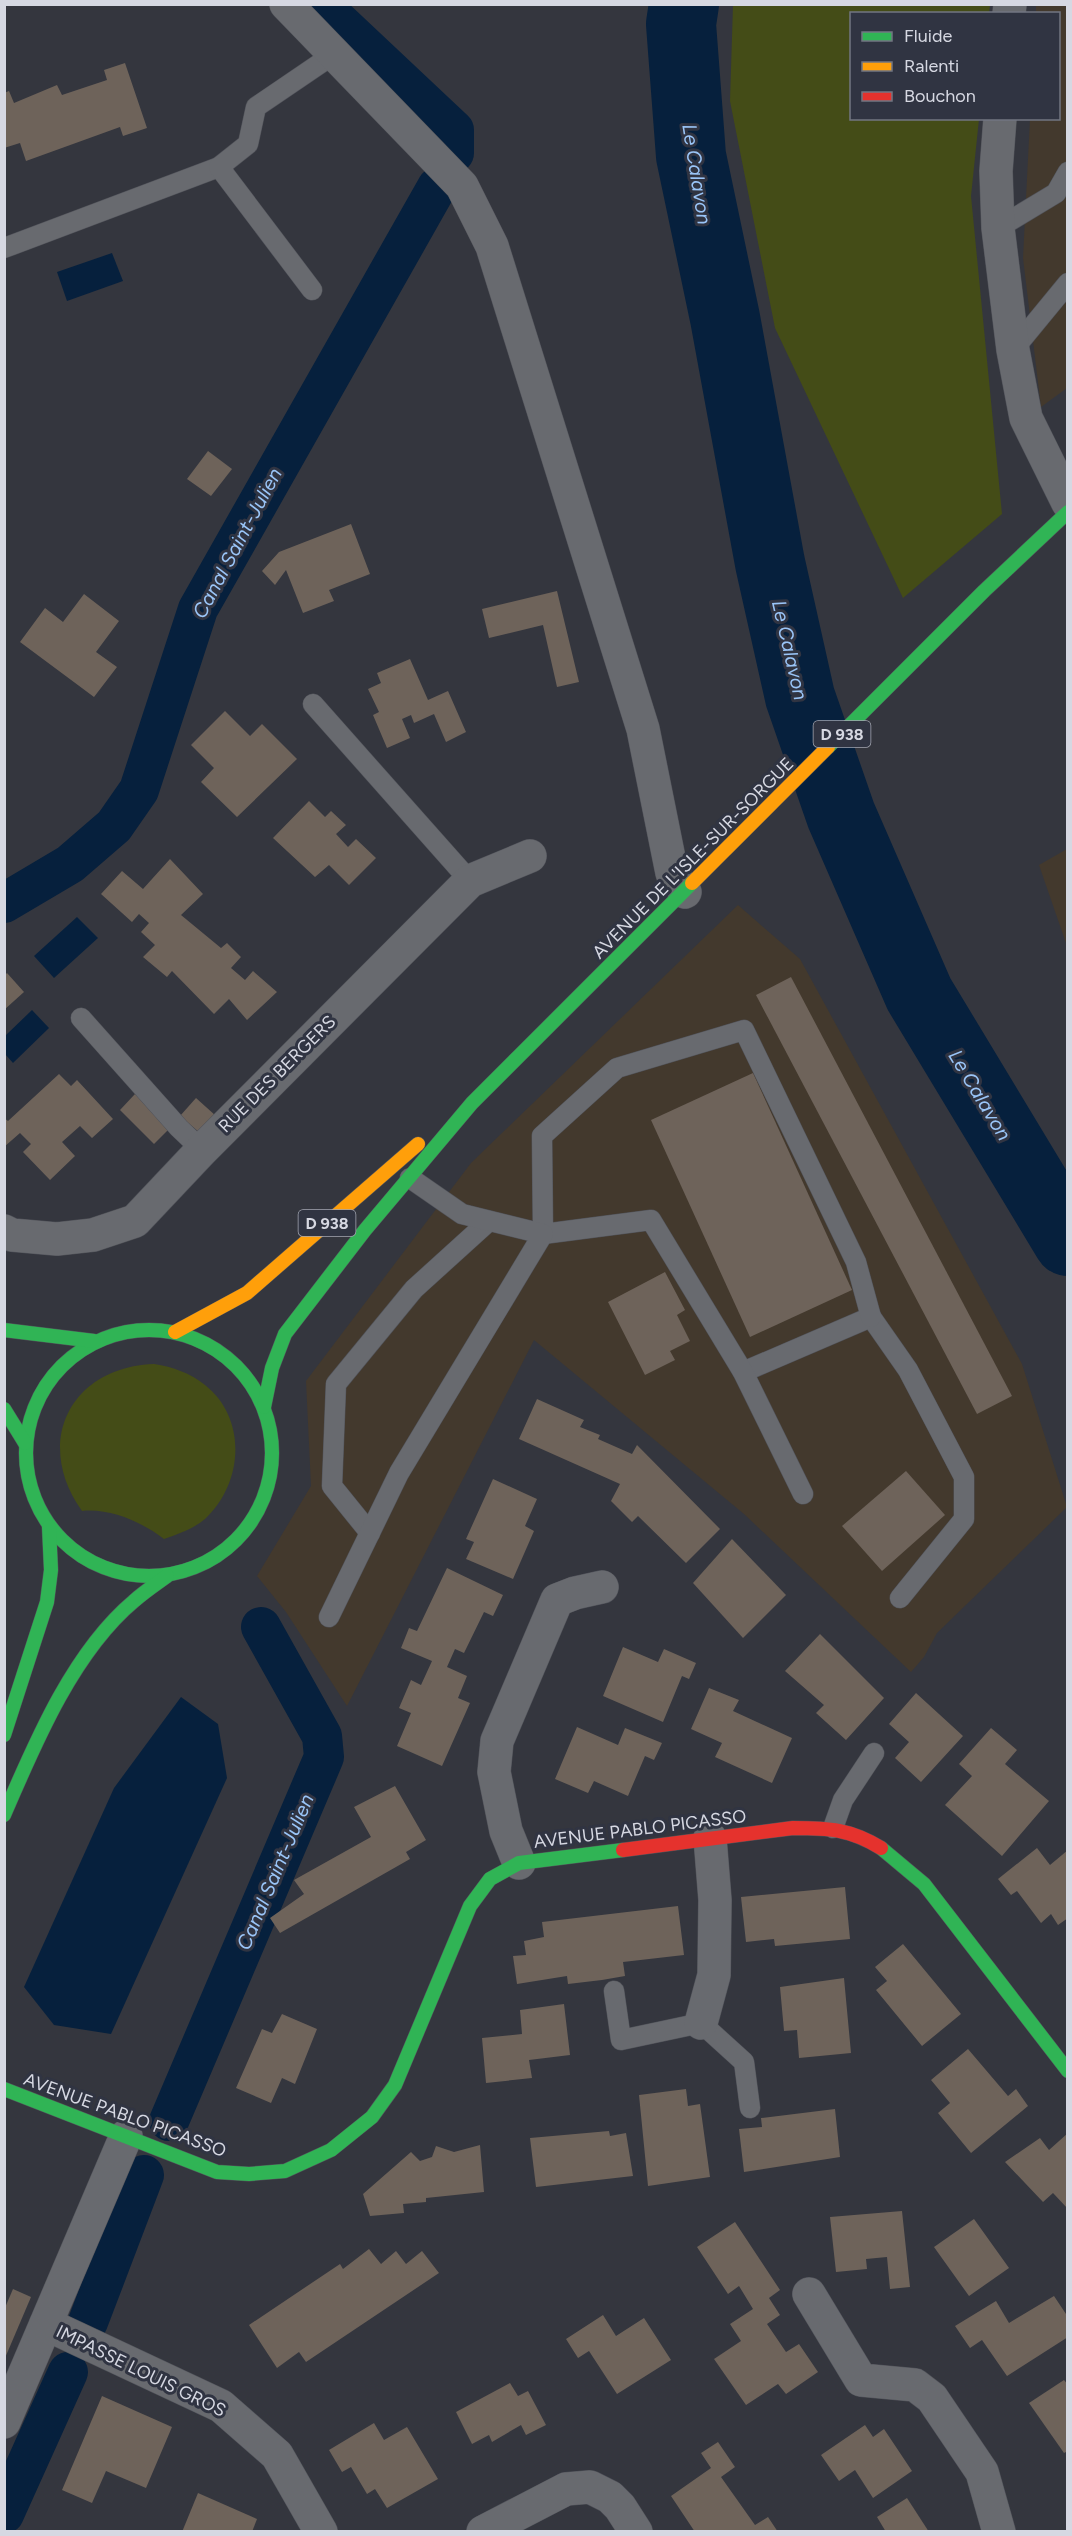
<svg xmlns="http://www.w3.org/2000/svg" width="1072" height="2536" font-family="Figtree,sans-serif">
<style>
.industrial{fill:#43392d}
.green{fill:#444c17}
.water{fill:#06203d}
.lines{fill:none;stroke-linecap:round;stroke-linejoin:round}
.canal{stroke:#06203d;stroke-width:40}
.river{stroke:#06203d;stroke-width:70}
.building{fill:#6e635a}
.lane-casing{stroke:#51535a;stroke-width:21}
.street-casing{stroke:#51535a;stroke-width:34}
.fast-casing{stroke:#51535a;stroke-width:15}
.slow-casing{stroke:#51535a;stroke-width:15}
.jam-casing{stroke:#51535a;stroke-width:15}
.lane{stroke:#686a6f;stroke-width:20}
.street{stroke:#686a6f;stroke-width:33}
.fast{stroke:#30b455;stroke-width:14}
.slow{stroke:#ff9f0a;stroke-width:14}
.jam{stroke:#e5322d;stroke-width:14}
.labels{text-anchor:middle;stroke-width:6;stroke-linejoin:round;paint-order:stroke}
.shield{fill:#303442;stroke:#a4a7b2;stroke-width:1.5}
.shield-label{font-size:16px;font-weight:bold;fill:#d6d8e2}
.street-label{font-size:18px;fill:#d6d8e2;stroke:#303442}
.water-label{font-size:20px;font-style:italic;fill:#9ac5f8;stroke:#303442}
</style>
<rect width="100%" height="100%" fill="#34363e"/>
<g class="industrial">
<path d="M1036,5H1067V388L1041,407L1023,258L1030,119L1058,118V14L1036,13Z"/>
<path d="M1067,849V946L1039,865Z"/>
<path d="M738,905L800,959L1022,1364L1067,1507L937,1633L924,1657L911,1672L744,1514L534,1340L347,1706L286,1612L257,1576L311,1486L306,1381L471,1163Z"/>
</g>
<g class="green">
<path d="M733,5H990L989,13L852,14V118L979,119L971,196L1002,514L903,598L775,328L730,101Z"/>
<path d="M154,1364C173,1367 190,1373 205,1385C248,1419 243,1484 205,1519C193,1529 178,1534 164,1539C142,1522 110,1508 82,1511C33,1443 70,1367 154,1364Z"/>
</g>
<g class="water">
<path d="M112,253L123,281L67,301L57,272Z"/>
<path d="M77,917L98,938L54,978L34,956Z"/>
<path d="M32,1010L49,1028L13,1063L5,1054V1036Z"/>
<path d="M181,1697L218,1724L227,1778L111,2034L54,2025L24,1987L114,1788Z"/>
</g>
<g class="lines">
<g class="canal">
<path d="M320,4L454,130V153"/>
<path d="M4,903L70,864L114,826L139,790L198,609L437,187"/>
<path d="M169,2121L324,1757L322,1736L261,1627"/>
<path d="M88,2322L144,2175"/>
<path d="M4,2514L68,2372"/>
</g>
<path class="river" d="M684,4L681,24L691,156L725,318L770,563L800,697L841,815L919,994L1068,1241"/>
</g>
<g class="building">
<path d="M125,63L147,128L123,136L120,127L26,161L20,143L4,148V93L9,91L14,103L57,85L62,95L107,80L104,70Z"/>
<path d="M208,451L232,469L211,496L187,479Z"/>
<path d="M351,524L370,574L329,590L334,601L303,613L286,570L275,585L262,571L279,552Z"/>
<path d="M557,591L579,682L557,687L543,625L489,638L482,609Z"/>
<path d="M84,594L119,621L96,652L117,667L94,697L20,642L45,608L63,622Z"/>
<path d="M410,659L428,700L448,691L466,732L446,742L434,714L414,723L411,715L402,719L410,738L387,748L373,715L379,712L368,689L381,683L377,673Z"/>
<path d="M225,711L250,736L262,724L297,759L237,817L201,782L214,768L191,745Z"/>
<path d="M309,801L325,817L331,811L346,825L336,834L348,847L356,839L376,858L349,885L329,865L315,877L273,838Z"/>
<path d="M170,859L203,894L181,915L221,948L227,943L241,957L231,968L245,980L253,971L277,992L247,1020L229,999L214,1014L172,971L167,977L143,957L155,945L141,932L149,923L139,914L132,922L101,894L122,871L143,889Z"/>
<path d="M7,973L24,992L4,1010V976Z"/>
<path d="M791,977L1012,1396L977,1414L756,995Z"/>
<path d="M753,1073L852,1290L750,1337L651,1120Z"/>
<path d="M59,1074L71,1086L77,1080L113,1119L92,1138L80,1126L62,1142L75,1156L50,1180L23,1152L31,1144L20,1133L4,1147V1118L8,1121Z"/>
<path d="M135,1094L169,1129L154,1144L120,1110Z"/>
<path d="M196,1098L216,1116L200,1133L180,1116Z"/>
<path d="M665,1272L685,1310L677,1315L690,1341L670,1351L675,1360L645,1375L608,1302Z"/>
<path d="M537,1399L584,1420L580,1427L600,1435L598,1439L632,1454L637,1445L720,1529L686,1563L638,1516L632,1522L611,1501L620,1484L519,1439Z"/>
<path d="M906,1471L945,1515L882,1571L842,1526Z"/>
<path d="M493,1479L537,1499L525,1526L534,1531L513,1579L466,1559L474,1542L466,1539Z"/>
<path d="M732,1539L786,1595L743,1638L693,1583Z"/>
<path d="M447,1568L503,1595L493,1616L484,1612L464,1653L455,1649L447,1667L467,1676L458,1698L470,1703L442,1766L397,1746L411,1713L399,1708L411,1680L421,1685L432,1661L401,1648L409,1628L417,1631Z"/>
<path d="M820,1634L884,1698L846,1740L816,1713L824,1705L785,1671Z"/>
<path d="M623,1647L658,1662L664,1649L696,1663L689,1679L682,1676L663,1722L603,1696Z"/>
<path d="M709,1688L739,1700L733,1711L792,1738L772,1783L715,1757L722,1743L691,1729Z"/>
<path d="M916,1693L963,1736L921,1782L895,1758L909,1742L889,1724Z"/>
<path d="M577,1727L618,1745L625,1728L662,1743L654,1760L645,1756L628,1796L594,1781L588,1793L555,1779Z"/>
<path d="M991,1728L1017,1750L1005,1764L1049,1801L1002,1856L945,1805L972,1776L959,1764Z"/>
<path d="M395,1786L426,1840L406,1852L410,1859L280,1933L270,1918L304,1894L294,1880L371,1837L354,1807Z"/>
<path d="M1037,1848L1050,1865L1068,1850V1918L1058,1925L1051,1914L1041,1923L1017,1891L1011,1895L998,1879Z"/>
<path d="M845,1887L850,1939L775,1946L774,1939L746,1942L741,1897Z"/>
<path d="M678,1906L684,1955L623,1962L625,1976L602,1980L568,1984L567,1976L517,1984L513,1956L526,1955L524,1941L544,1937L542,1922Z"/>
<path d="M903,1944L961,2014L922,2046L876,1990L887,1981L875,1967Z"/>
<path d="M844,1978L851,2053L799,2058L797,2030L784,2031L780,1987Z"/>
<path d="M564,2004L570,2055L529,2060L532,2078L486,2083L482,2038L522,2034L520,2010Z"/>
<path d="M282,2014L317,2029L295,2084L282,2078L271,2103L236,2088L262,2029L272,2033Z"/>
<path d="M968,2049L1008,2096L1016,2089L1028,2106L971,2153L938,2113L950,2103L931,2080Z"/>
<path d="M686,2089L688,2106L700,2104L710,2177L648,2186L639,2095Z"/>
<path d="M835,2109L840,2157L744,2172L739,2129L762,2127L761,2118Z"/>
<path d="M609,2131L610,2136L626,2133L633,2176L536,2187L530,2138Z"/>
<path d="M1068,2133V2209L1053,2193L1043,2202L1005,2162L1040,2138L1049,2150Z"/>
<path d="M480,2145L484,2192L426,2198V2202L403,2204L404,2213L370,2216L363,2194L411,2152L420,2161L432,2157L436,2146L454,2152Z"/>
<path d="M902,2211L910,2287L890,2289L887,2257L866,2259L867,2269L836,2272L830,2217Z"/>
<path d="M974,2219L1009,2268L969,2296L934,2247Z"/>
<path d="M735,2222L780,2290L769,2298L780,2315L767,2324L786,2352L799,2344L818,2372L786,2394L778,2384L746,2405L714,2359L741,2341L730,2324L753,2309L739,2286L728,2294L697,2247Z"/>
<path d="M369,2249L381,2264L396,2251L406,2264L422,2251L439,2273L306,2362L299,2352L277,2368L249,2325L340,2264L343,2269Z"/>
<path d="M13,2289L31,2297L5,2358L4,2310Z"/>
<path d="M1054,2296L1068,2317V2337L1007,2376L982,2340L970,2348L955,2326L996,2301L1009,2323Z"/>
<path d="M603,2315L616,2336L644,2318L671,2360L617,2394L589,2351L578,2358L566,2339Z"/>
<path d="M1064,2380L1068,2385V2451L1064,2453L1029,2403Z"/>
<path d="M510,2383L518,2396L528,2391L546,2425L526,2435L521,2425L492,2442L489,2435L472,2444L456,2412Z"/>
<path d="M102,2396L172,2427L146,2488L106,2471L92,2503L62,2490Z"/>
<path d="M374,2423L384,2440L407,2427L438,2479L387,2508L375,2489L367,2494L351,2467L342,2472L329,2450Z"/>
<path d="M865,2425L873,2437L884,2429L912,2471L873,2498L855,2470L839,2481L821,2455Z"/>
<path d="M718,2442L735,2467L721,2477L755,2525L768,2517L778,2532H695L671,2496L711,2468L701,2453Z"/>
<path d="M198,2493L257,2519L252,2532H182Z"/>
<path d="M907,2498L929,2532H886L877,2517Z"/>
</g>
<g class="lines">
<g class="lane-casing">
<g id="lane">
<path d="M998,228L1056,193L1068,172"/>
<path d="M4,248L219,167"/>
<path d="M312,290L219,167L248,144L256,107L334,54"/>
<path d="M1013,350L1068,283"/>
<path d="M313,704L470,881"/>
<path d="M81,1018L179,1128L202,1150"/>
<path d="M743,1372L871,1317L908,1370L964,1477V1519L900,1598"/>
<path d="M803,1494L743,1372L651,1220L543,1234L542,1136L617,1068L744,1030L856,1262L871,1317"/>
<path d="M370,1533L332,1486L336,1384L414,1289L489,1221"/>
<path d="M329,1617L399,1473L543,1234L462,1214L410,1178"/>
<path d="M833,1828L843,1800L874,1753"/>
<path d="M614,1991L621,2040L701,2023L744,2062L750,2108"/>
</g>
</g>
<g class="street-casing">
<g id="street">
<path d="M286,4L462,186L492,246L643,729L672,873L685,892"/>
<path d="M1009,14L1010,4"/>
<path d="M1000,118L996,171L998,228L1013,350L1026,418L1068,503"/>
<path d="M4,1231L12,1235L57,1239L93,1235L135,1221L202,1150L470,881L530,856"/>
<path d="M519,1863L506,1831L494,1772L497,1741L557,1600L575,1593L602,1587"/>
<path d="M701,2023L714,1975L715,1900L710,1838"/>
<path d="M809,2294L861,2380L915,2385L932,2398L982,2472L999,2532"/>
<path d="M46,2324L221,2406L277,2455L321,2532"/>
<path d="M4,2422L126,2136"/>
<path d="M483,2532L566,2489L590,2487L610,2497L620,2507L636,2532"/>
</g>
</g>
<g class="fast-casing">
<g id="fast">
<path d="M828,747L984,591L1068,512"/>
<circle cx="149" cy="1453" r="123"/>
<path d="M4,1330L94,1341"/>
<path d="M264,1407L272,1368L285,1334L365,1230L472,1103L692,883"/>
<path d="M4,1409L25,1443"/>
<path d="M4,1735L47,1602L51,1570L49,1527"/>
<path d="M4,1815C35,1743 73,1652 134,1601C144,1592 156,1584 167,1576"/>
<path d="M881,1848L924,1884L1068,2071"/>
<path d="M4,2089L217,2172L249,2174L285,2171L331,2150L372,2117L395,2085L470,1906L490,1879L519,1863L623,1850"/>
</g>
</g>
<g class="slow-casing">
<g id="slow">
<path d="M692,883L828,747"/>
<path d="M175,1332L247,1293L418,1144"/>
</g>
</g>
<g class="jam-casing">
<path id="jam" d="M623,1850L793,1828C829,1828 850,1829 881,1848"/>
</g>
<use href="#lane" class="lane"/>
<use href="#street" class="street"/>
<use href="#fast" class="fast"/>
<use href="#slow" class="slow"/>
<use href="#jam" class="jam"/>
</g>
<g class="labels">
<g class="shield">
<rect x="813.5" y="721" width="57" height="26" rx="4.5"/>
<rect x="298.5" y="1210" width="57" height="26" rx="4.5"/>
</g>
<g class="shield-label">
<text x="842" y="740">D 938</text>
<text x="327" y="1229">D 938</text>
</g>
<g class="street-label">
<text transform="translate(693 858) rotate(-45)" y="6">AVENUE DE L'ISLE-SUR-SORGUE</text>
<text transform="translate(277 1074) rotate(-45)" y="6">RUE DES BERGERS</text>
<text transform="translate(640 1829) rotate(-7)" y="6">AVENUE PABLO PICASSO</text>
<text transform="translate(125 2115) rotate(20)" y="6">AVENUE PABLO PICASSO</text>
<text transform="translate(141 2371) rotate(26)" y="6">IMPASSE LOUIS GROS</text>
</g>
<g class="water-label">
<text transform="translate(697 174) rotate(81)" y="7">Le Calavon</text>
<text transform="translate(237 543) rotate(-62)" y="7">Canal Saint-Julien</text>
<text transform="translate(790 650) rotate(77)" y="7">Le Calavon</text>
<text transform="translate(980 1095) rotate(59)" y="7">Le Calavon</text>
<text transform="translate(275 1872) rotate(-67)" y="7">Canal Saint-Julien</text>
</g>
</g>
<rect width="1072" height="2536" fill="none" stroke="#d6d8e2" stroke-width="12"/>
<rect x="850" y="12" width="210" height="108" fill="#303442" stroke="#727682" stroke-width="1.5"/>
<rect x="862" y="32" width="30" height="9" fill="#30b455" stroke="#727682" stroke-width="1.5"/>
<text x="904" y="42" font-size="18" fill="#d6d8e2">Fluide</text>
<rect x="862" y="62" width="30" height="9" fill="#ff9f0a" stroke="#727682" stroke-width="1.5"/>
<text x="904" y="72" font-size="18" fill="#d6d8e2">Ralenti</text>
<rect x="862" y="92" width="30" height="9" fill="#e5322d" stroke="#727682" stroke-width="1.5"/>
<text x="904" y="102" font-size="18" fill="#d6d8e2">Bouchon</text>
</svg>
